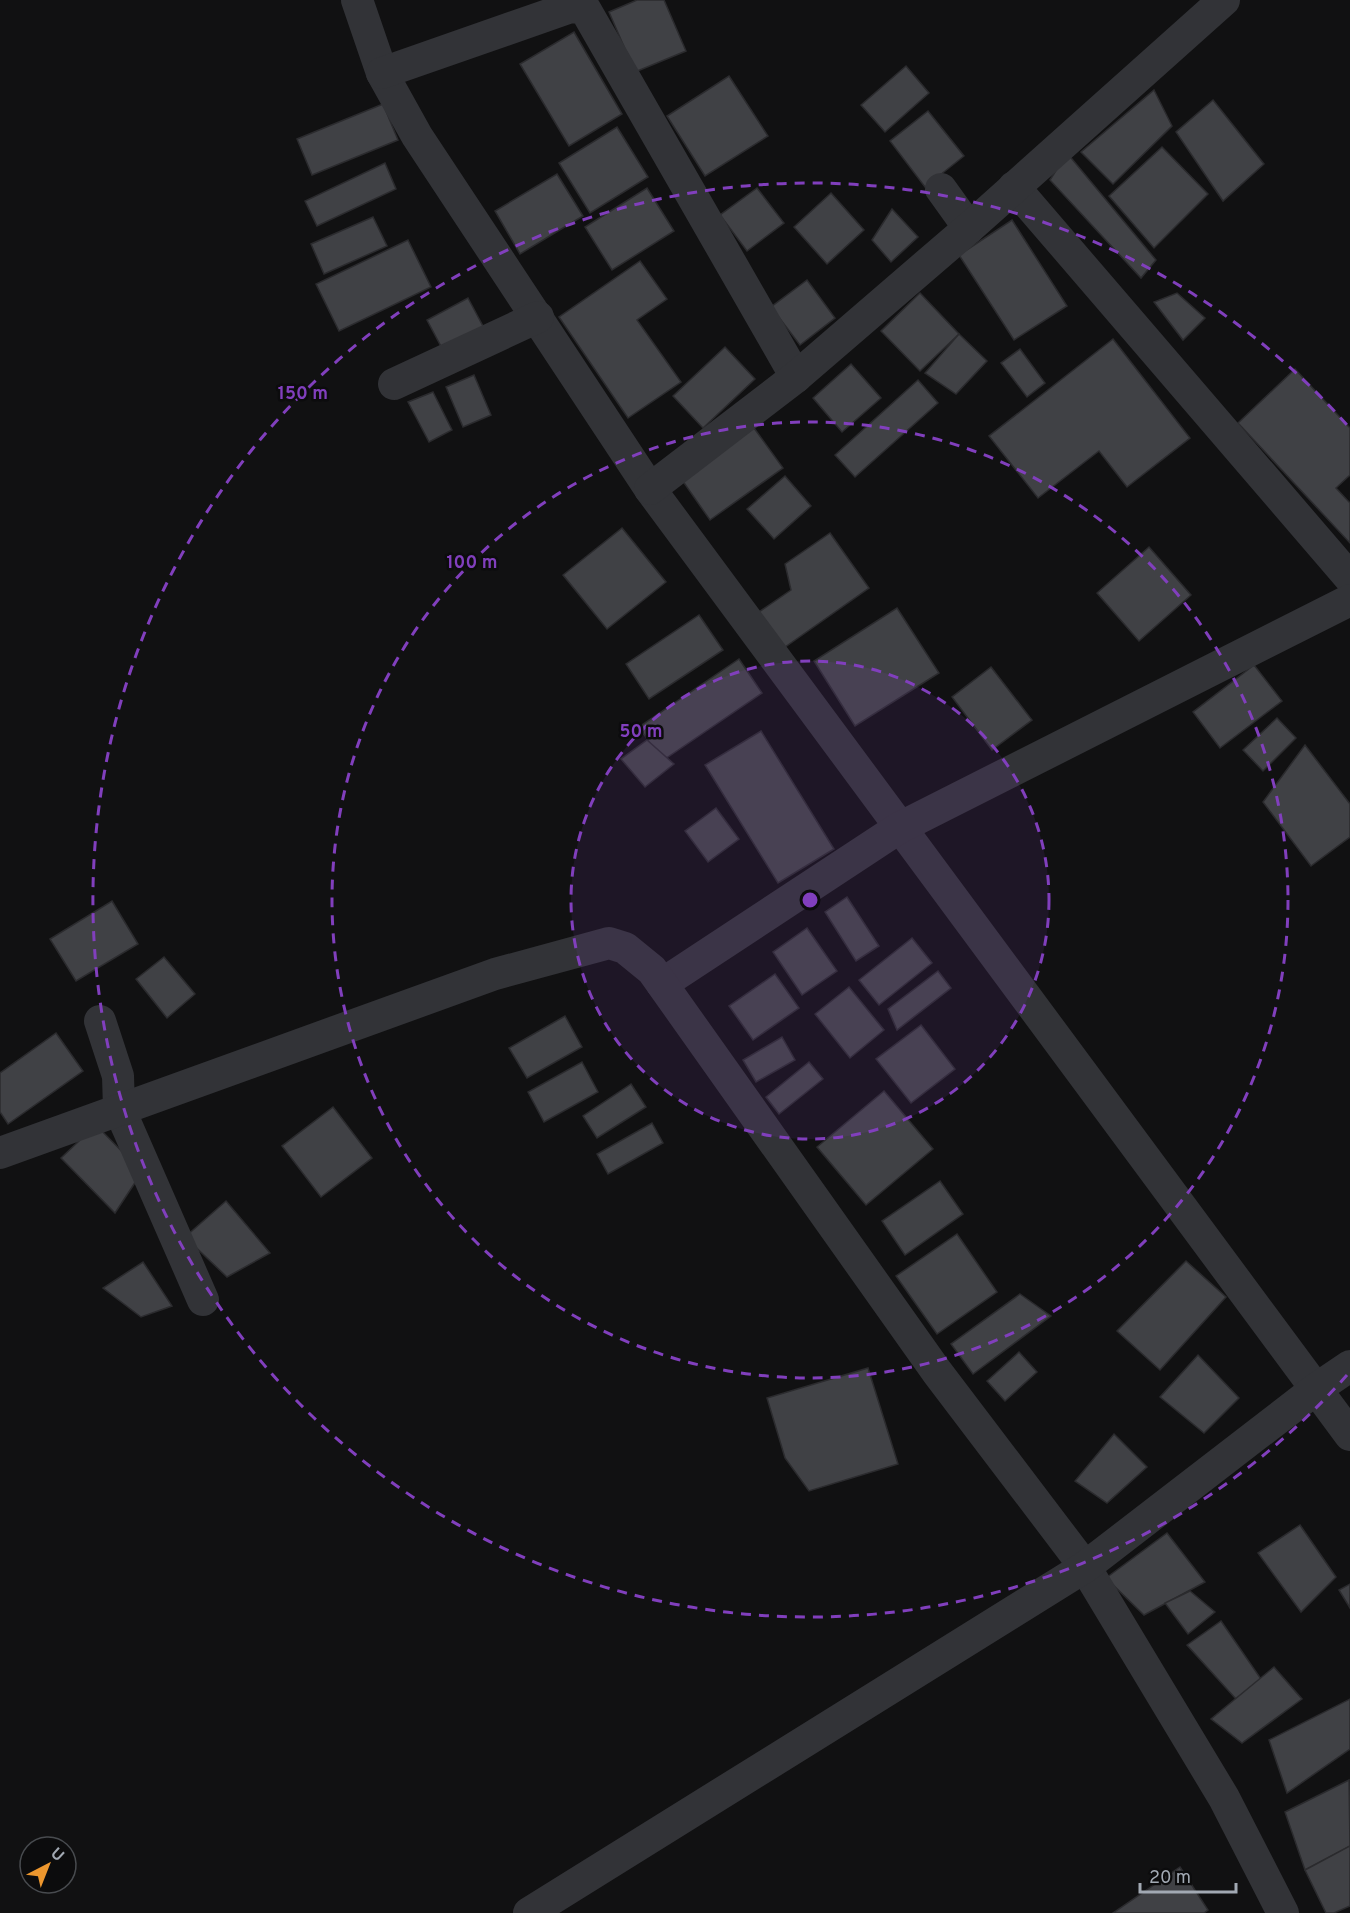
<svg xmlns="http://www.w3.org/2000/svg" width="1350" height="1913" font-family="Overpass,sans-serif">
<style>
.building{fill:#404145;stroke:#2b2b2e;stroke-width:1.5}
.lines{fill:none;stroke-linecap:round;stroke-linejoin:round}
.minor{stroke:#323337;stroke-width:32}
.ring{fill:none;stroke:#813fbd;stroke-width:3;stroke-dasharray:10 8}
.centre{fill:#813fbd;stroke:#0c0c0d;stroke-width:3}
.ring-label{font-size:18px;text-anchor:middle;font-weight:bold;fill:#813fbd;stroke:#0c0c0d;stroke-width:5;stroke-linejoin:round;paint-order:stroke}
</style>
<rect width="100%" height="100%" fill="#111112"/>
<g class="building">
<path d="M637,0H664L686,51L635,72L609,12Z"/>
<path d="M574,32L622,114L569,146L520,64Z"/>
<path d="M906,66L929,93L885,132L861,105Z"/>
<path d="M729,76L768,136L705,176L667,116Z"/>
<path d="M1154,90L1172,126L1113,184L1081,152Z"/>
<path d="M1213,100L1264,164L1223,201L1176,132Z"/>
<path d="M383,104L398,140L312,175L297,139Z"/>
<path d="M928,111L964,156L925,187L890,141Z"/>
<path d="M617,127L648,177L590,213L559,163Z"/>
<path d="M1162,147L1208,194L1154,248L1109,196Z"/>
<path d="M1067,153L1156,260L1141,278L1050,180Z"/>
<path d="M385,163L396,189L317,226L305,201Z"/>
<path d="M557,174L583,216L520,254L495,211Z"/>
<path d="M647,188L674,231L612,270L585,227Z"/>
<path d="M757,188L784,223L747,251L720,215Z"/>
<path d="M831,193L864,230L827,264L794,227Z"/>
<path d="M892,209L918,237L891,262L872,240Z"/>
<path d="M373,217L387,246L324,274L311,244Z"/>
<path d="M1012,220L1067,306L1014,340L959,255Z"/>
<path d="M408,240L431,287L339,331L316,284Z"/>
<path d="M640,261L667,299L637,320L681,382L628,418L559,317Z"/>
<path d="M807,280L835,318L800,345L771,307Z"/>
<path d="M920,293L959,334L920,371L881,331Z"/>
<path d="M1177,293L1205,318L1183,340L1154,302Z"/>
<path d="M468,298L485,330L444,352L427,320Z"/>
<path d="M959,334L987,361L956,394L925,373Z"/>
<path d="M1113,339L1190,438L1127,487L1099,451L1038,498L989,436Z"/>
<path d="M725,347L755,379L703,428L673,396Z"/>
<path d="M1020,349L1045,383L1027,397L1001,363Z"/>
<path d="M851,364L881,398L842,432L813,398Z"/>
<path d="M1295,369L1350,428V475L1336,488L1350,503V543L1238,423Z"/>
<path d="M474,375L491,415L463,427L446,387Z"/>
<path d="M918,380L938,403L855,477L835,455Z"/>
<path d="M433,392L452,430L429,442L408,402Z"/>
<path d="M754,428L783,468L710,520L682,480Z"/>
<path d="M785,476L811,506L774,539L747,509Z"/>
<path d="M622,528L666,582L607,629L563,575Z"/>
<path d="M830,533L869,588L778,652L753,616L791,590L785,564Z"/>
<path d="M1149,547L1191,595L1139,641L1097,593Z"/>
<path d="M897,608L939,673L855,726L814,661Z"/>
<path d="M699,615L723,650L649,699L626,664Z"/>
<path d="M739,659L762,693L662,761L639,727Z"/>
<path d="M1254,665L1282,701L1220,748L1193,712Z"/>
<path d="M991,667L1032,720L992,750L952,697Z"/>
<path d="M1277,718L1296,738L1263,771L1243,750Z"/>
<path d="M761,731L834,849L778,883L705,765Z"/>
<path d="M647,740L674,764L645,787L621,759Z"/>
<path d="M1305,745L1350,804V837L1311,866L1263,802Z"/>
<path d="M716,808L739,839L708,862L685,831Z"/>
<path d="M847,897L879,946L856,961L825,912Z"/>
<path d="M112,901L138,944L76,981L50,939Z"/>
<path d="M807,928L837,971L802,995L773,952Z"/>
<path d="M912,938L932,963L879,1005L859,980Z"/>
<path d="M164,957L195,994L167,1018L136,979Z"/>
<path d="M938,971L951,988L897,1030L888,1009Z"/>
<path d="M775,974L799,1008L753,1040L729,1006Z"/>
<path d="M849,987L884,1030L850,1058L815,1014Z"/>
<path d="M565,1016L582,1047L527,1078L509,1048Z"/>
<path d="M921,1025L955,1069L911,1103L876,1059Z"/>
<path d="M56,1033L83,1071L8,1124L0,1112V1073Z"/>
<path d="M782,1037L795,1060L756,1082L743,1060Z"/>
<path d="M582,1062L598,1092L544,1122L528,1092Z"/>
<path d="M809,1062L823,1079L779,1114L766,1097Z"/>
<path d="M631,1084L646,1107L597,1138L583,1116Z"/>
<path d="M884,1091L933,1149L866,1205L817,1147Z"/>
<path d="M333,1107L372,1158L321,1197L282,1146Z"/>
<path d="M652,1123L663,1143L608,1174L597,1154Z"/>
<path d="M96,1125L142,1172L115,1213L61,1158Z"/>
<path d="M940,1181L963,1214L905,1255L882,1221Z"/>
<path d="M226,1201L270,1253L227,1277L185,1237Z"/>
<path d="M957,1234L997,1292L937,1334L896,1276Z"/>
<path d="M1186,1261L1226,1297L1160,1370L1117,1331Z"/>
<path d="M143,1262L172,1306L141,1317L103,1288Z"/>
<path d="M1020,1294L1051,1316L973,1374L951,1344Z"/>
<path d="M1019,1352L1037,1372L1005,1401L987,1381Z"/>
<path d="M1198,1355L1239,1398L1204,1433L1160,1397Z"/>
<path d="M868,1368L898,1464L809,1491L785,1458L767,1398Z"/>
<path d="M1114,1434L1147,1467L1107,1503L1075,1481Z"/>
<path d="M1300,1525L1336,1577L1301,1612L1258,1553Z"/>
<path d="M1167,1533L1205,1582L1144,1615L1106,1578Z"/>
<path d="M1350,1584V1608L1339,1590Z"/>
<path d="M1190,1591L1215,1612L1188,1634L1165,1603Z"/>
<path d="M1221,1621L1261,1679L1236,1699L1187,1645Z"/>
<path d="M1274,1667L1302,1699L1242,1743L1211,1719Z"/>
<path d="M1350,1699V1749L1287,1793L1269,1740Z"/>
<path d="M1349,1780L1350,1846L1305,1870L1285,1812Z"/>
<path d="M1350,1846V1906L1334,1913H1326L1305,1870Z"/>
<path d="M1180,1867L1208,1910L1204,1913H1113Z"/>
</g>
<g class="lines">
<g class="minor">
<path d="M357,0L382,73L417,136L650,489L1350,1435"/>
<path d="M382,73L571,7L585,9L796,377"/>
<path d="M1014,187L1350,578"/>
<path d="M941,189L969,228"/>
<path d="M394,384L538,317"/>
<path d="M650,489L796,377L969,228L1224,0"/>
<path d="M662,984L899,828L1350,600"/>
<path d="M100,1021L118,1076L119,1108L203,1300"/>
<path d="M0,1153L495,974L609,943L625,948L652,970L937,1372L1085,1567L1224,1798L1283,1913"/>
<path d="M529,1913L1085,1567L1316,1389L1350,1366"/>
</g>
</g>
<circle cx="810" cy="900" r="239" fill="#813fbd" fill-opacity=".12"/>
<g class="ring">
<circle cx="810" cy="900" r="239"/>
<circle cx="810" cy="900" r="478"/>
<path d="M1347 1375A717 717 0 1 1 1347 425"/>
</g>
<circle cx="810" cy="900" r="9" class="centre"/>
<g class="ring-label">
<text x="303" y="399">150 m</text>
<text x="472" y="568">100 m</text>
<text x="641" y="737">50 m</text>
</g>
<g transform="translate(48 1865) rotate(42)"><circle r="28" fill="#0c0c0d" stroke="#484b4f" stroke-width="1.5"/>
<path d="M0-4.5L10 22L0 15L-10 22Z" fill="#ed972e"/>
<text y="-9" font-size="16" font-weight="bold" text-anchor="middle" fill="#a2a9b3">U</text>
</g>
<path d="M1140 1883v9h96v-9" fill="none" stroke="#a2a9b3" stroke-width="3"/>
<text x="1149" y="1883" font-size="18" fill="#a2a9b3" stroke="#0c0c0d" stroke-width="4.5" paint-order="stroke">20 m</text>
</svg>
